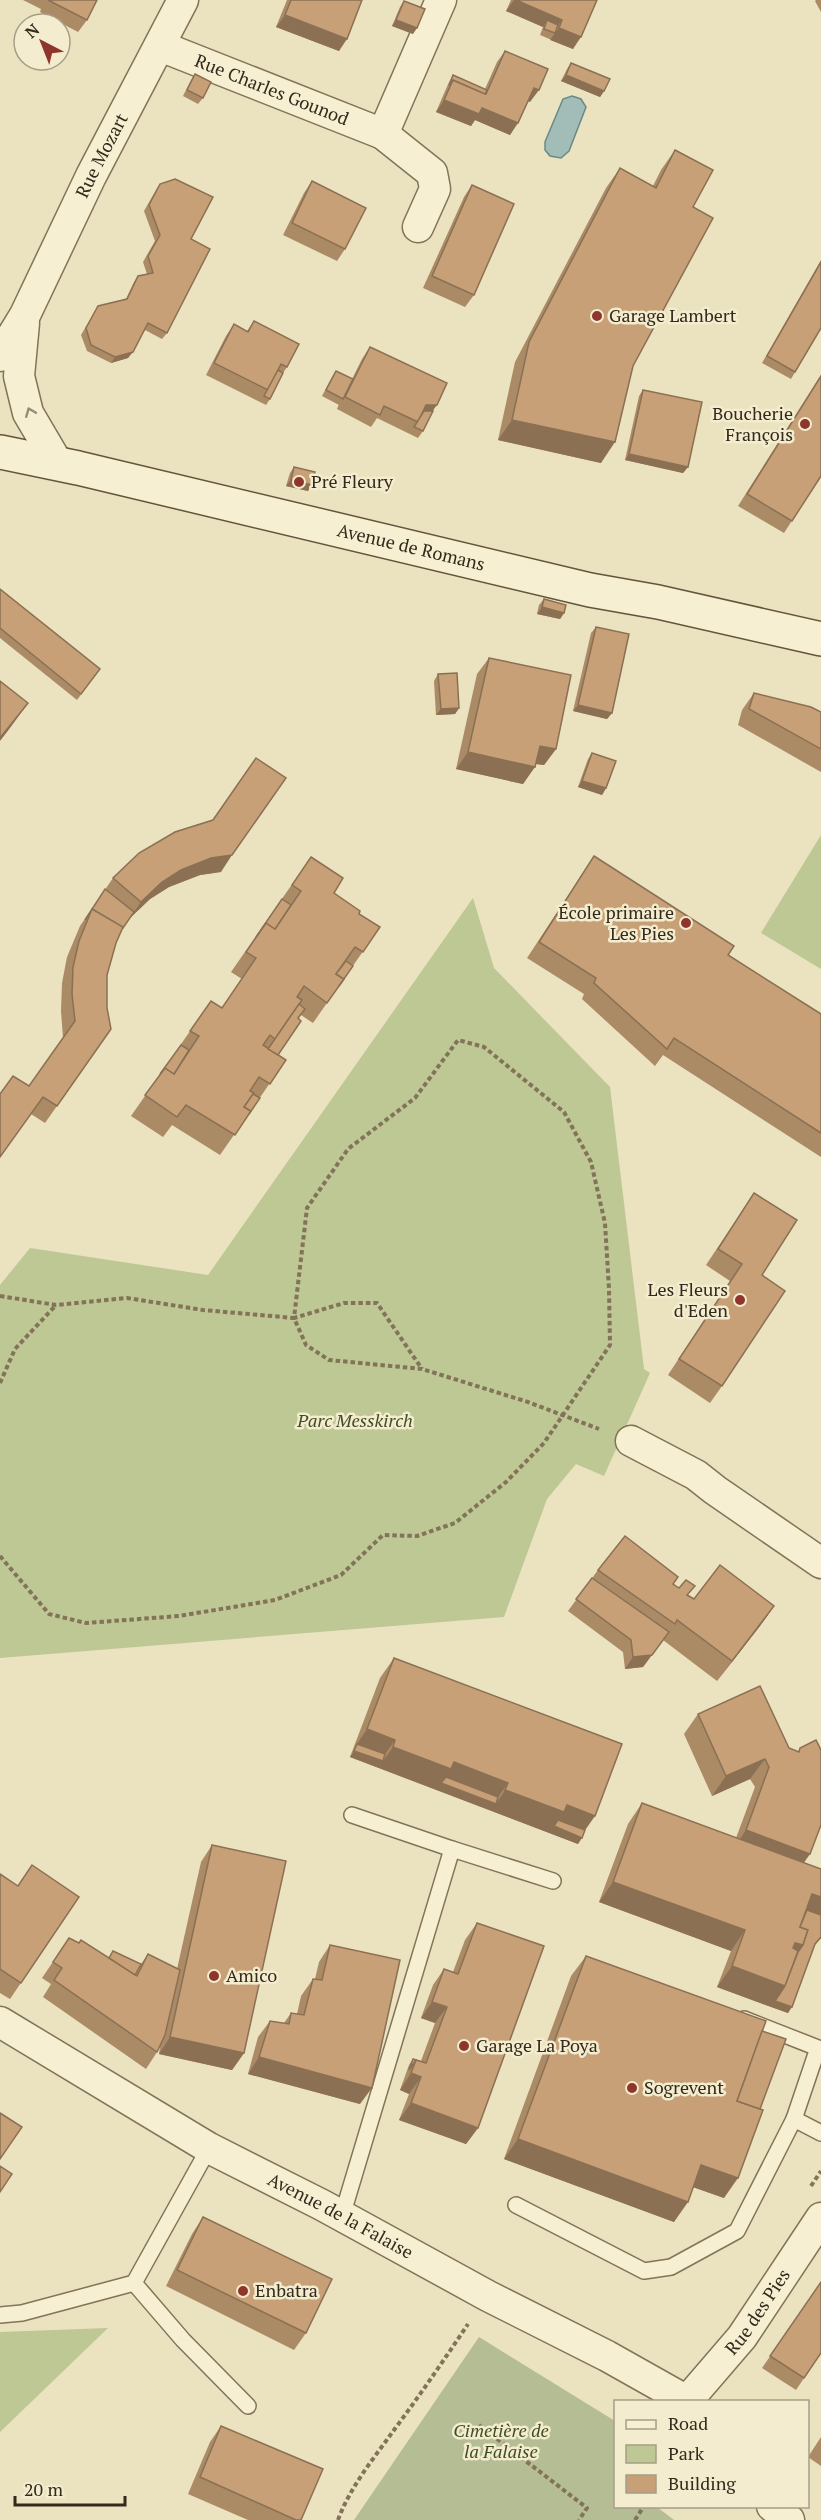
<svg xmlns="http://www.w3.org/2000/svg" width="821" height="2520" font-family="'PT Serif',serif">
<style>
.green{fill:#bdc894}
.cemetery{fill:#b4bd93}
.water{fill:#a2bdb8;stroke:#6a8a85;stroke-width:1.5}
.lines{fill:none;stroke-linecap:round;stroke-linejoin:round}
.service-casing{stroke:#827359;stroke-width:18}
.minor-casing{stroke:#827359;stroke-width:33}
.secondary-casing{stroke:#64543c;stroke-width:36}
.path{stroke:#827359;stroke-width:4;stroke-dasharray:4.5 3;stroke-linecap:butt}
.service{stroke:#f6efd2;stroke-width:15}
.minor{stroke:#f6efd2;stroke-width:30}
.secondary{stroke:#f6efd2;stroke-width:33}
.wall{fill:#ab8a66}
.shaded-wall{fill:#8b7053}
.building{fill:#c7a077;stroke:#8b7053;stroke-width:1.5}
.oneway{stroke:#948c77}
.poi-dot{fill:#8e352c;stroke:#f3ecce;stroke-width:2}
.labels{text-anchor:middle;stroke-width:5;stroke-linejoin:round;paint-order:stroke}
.street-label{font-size:18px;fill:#33291c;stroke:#f3ecce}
.poi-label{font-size:18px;fill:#33291c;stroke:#f3ecce;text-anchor:start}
.park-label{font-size:18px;font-style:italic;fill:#3f4e24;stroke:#f3ecce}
</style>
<rect width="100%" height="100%" fill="#ebe2bf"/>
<g class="green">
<path d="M821,835V969L761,933Z"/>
<path d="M473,898L494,968L610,1087L644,1369L650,1373L604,1476L576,1464L547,1499L504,1617L0,1658V1285L30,1248L208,1275Z"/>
<path d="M108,2328L0,2432V2332Z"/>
</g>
<path class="cemetery" d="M479,2337L615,2421L616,2506L657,2507L674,2520H354Z"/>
<path class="water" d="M572,96L581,99L586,107L569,151L561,158L550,156L545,150V142L563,99Z"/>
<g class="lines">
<g class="service-casing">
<g id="service">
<path d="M452,1849L553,1881"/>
<path d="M744,2019L818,2048L794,2119"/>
<path d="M516,2205L644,2271L671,2267L737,2231L794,2119L821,2133"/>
<path d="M342,2216L452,1849L352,1815"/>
<path d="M134,2283L183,2340L248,2406"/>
<path d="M0,2315L22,2313L134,2283L209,2148"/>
</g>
</g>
<g class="minor-casing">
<g id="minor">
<path id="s1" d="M160,46L383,134L441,0"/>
<path d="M383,134L432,173L435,189L418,227"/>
<path d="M24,323L19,376L28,413L58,464"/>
<path id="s2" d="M0,356L25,315L91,176L183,0"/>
<path d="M631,1441L696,1475L715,1490L821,1563"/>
<path id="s3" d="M0,2022L209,2148L322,2205L488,2296L607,2356L687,2401"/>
<path id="s4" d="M687,2401L742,2337L821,2218"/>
<path d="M772,2506L789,2520"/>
</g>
</g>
<g class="secondary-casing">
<g id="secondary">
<path id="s5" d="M0,452L78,468L590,590L658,602L821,639"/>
</g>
</g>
<g class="path">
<path d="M0,1296L56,1305L127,1298L203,1310L294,1318L306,1345L329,1360L422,1369L528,1402L599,1429"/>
<path d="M0,1383L15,1349L56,1305"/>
<path d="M0,1556L49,1614L86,1623L179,1616L275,1600L341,1575L383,1535L417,1536L455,1523L506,1482L544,1443L610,1345L609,1289L605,1223L591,1162L564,1112L484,1047L458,1040L415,1098L348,1149L307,1208L294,1318L344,1303H377L422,1369"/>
<path d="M811,2186L821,2171"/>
<path d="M479,2425L587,2508L579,2520"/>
<path d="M338,2520C350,2487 374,2458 394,2430C420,2395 444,2360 468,2324"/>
<path d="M635,2520L644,2506"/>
</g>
<use href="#service" class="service"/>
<use href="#minor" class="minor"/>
<use href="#secondary" class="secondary"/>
</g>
<g class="wall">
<path d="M23,0H97L87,20L78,32L40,12L41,9Z"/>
<path d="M287,0H362L339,51L276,27Z"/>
<path d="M511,0H597L573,49L540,35L543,27L506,11Z"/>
<path d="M816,0H821V12L815,1Z"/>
<path d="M404,1L413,34L392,26L400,7Z"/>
<path d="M505,51L530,102L528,101L510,135L475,120L471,126L436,112L449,82L453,75L485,89L497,62Z"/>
<path d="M571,63L604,91L600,97L561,81L567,69Z"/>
<path d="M195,74L203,98L198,104L183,96L191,80Z"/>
<path d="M675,150L693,207L633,366L601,463L498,440L515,362L606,188L620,168L653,186L661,170Z"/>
<path d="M312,181L345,249L337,261L283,235L304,193Z"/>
<path d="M160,184L191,239L167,333L162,339L145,330L128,358L111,363L87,351L81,335L98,306L126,299L134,282L138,276L147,274L143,262L155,241L144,211L156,190Z"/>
<path d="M472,185L474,295L465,307L423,288L464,197Z"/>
<path d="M821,260V328L791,379L762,363Z"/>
<path d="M254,321L287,367L283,373L270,399L266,405L206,375L226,336L234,324L247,331Z"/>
<path d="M370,347L433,411L423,431L418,438L377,418L371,427L337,409L339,404V405L322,396L332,377L336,371L352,379L362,359Z"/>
<path d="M821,375V476L784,533L738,506Z"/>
<path d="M643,390L688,467L683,473L625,460L639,396Z"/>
<path d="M294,467L308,491L286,486L290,473Z"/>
<path d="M0,589L100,669L77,700L0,638Z"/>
<path d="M544,599L564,613L560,619L537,614L539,605Z"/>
<path d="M596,627L612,713L607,719L573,711L591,633Z"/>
<path d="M489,658L556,749L544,765L536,764L523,784L456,769L477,674Z"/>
<path d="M438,674L459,708L455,714L436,715L434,681Z"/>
<path d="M754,693L821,712V772L738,725L742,710Z"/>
<path d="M592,753L606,788L602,795L578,787L588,759Z"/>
<path d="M594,856L728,955L821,1014V1157L663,1055L655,1066L582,999L584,994L527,958Z"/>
<path d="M311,857L334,893L359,914L380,927L313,1023L301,1015L298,1019L278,1055L286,1060L220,1155L172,1125L163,1137L131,1116L211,1001L222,1008L242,979L231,972Z"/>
<path d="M221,872L200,875L169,887L150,899L129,919L123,928L116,943L107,975V1008L111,1029L45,1123L31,1114L29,1086L63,1038L61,1011L62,983L67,957L80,926L113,878Z"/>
<path d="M754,1193L722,1386L710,1403L668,1375L730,1281L706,1265Z"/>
<path d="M598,1570L673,1584L694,1599L774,1606L760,1626L717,1681L663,1640L643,1667L625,1669L623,1652L568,1611Z"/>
<path d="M394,1658L585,1830L578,1844L350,1757L380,1678Z"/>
<path d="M698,1714L798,1752L800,1748L804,1863L821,1938L814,1946L788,2013L717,1987L731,1951L599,1902L628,1824L642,1803L736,1838L755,1787L750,1779L712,1796L684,1734Z"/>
<path d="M212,1845L244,2053L232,2070L159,2054L160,2046L157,2052L146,2069L43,1997L51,1984L42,1978L69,1938L109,1958L141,1964L148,1954L177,1969L201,1862Z"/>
<path d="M32,1865L79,1897L10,1999L0,1993V1874L18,1886Z"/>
<path d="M477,1923L478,2128L466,2144L399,2120L409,2094L400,2090L409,2065L413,2059L421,2061L435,2023L421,2018L433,1985L444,1969L453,1972L465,1940Z"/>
<path d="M330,1945L360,2104L248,2074L258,2037L270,2021L284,2023L291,2013L297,2014L301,1996L313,1979H315L319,1962Z"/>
<path d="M586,1956L762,2031L724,2198L693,2187L674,2222L504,2159L571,1976Z"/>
<path d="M203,2217L306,2333L294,2350L166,2286L192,2234Z"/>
<path d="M821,2282V2353L796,2390L762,2368Z"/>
<path d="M221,2426L301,2520H248L188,2494L210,2442Z"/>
<path d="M821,2437V2466L808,2457Z"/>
</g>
<g class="shaded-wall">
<path d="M514,0H516L562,20L554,31L547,20L543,27L506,11Z"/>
<path d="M285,15L347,39L339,51L276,27Z"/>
<path d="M396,20L417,28L413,34L392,26Z"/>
<path d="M559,28L581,37L573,49L550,40Z"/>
<path d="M566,75L604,91L600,97L561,81Z"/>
<path d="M534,88L539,90L530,102L525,100Z"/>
<path d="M444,100L482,108L518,123L510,135L475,120L471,126L436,112Z"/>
<path d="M133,352L128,358L111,363L115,357Z"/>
<path d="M426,405H437L428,417H419Z"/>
<path d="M512,420L615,442L601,463L498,440Z"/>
<path d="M629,454L688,467L683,473L625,460Z"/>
<path d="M291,480L312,485L308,491L286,486Z"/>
<path d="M542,607L564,613L560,619L537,614Z"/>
<path d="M28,703L10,728L0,741V738Z"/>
<path d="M578,705L612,713L607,719L573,711Z"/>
<path d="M459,708L455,714L436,715L441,709Z"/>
<path d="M540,746L556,749L544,765L529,763Z"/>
<path d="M468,752L535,767L523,784L456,769Z"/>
<path d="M582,781L606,788L602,795L578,787Z"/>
<path d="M232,855L221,872L200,875L169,887L150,899L129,919L141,902L162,882L181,870L211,858Z"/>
<path d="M774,1606L760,1626L717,1681L732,1661Z"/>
<path d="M669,1632L643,1667L625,1669L633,1657Z"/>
<path d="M367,1729L395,1740L381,1760L357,1744Z"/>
<path d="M393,1747L454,1762L508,1783L494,1803L496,1804L505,1790L567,1805L595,1816L581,1836L582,1838L578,1844L350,1757L354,1751L383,1761Z"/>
<path d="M765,1759L750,1779L712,1796L726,1776Z"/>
<path d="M746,1830L810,1854L796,1874L732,1851Z"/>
<path d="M613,1882L745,1930L731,1951L599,1902Z"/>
<path d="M812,1894L821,1897V1923L800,1915Z"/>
<path d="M791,1942L803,1945L788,1965Z"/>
<path d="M732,1966L785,1986L771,2007L717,1987Z"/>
<path d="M775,2001L792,2007L788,2013L771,2007Z"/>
<path d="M432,2002L447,2007L435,2023L421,2018Z"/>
<path d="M170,2037L244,2053L232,2070L159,2054Z"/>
<path d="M259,2057L372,2088L360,2104L248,2074Z"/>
<path d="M411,2073L421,2077L409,2094L400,2090Z"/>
<path d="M411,2103L478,2128L466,2144L399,2120Z"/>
<path d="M518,2139L688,2202L674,2222L504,2159Z"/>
<path d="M701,2165L738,2178L724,2198L687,2185Z"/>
</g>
<g class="building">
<path d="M48,0H97L87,20Z"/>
<path d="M291,0H362L347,39L285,15Z"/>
<path d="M516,0H597L581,37L559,28L562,20Z"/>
<path d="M404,1L425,9L417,28L396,20Z"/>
<path d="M547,20L558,25L555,33L544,29Z"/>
<path d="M505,51L548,69L539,90L534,88L518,123L482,108L479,114L444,100L453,80L486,94Z"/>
<path d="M571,63L610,79L604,91L566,75Z"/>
<path d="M195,74L211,82L203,98L187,90Z"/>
<path d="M453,75L487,90L485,94L453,80L449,86Z"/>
<path d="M675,150L713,170L693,207L713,218L633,366L615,442L512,420L529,342L620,168L656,188Z"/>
<path d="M175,179L213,197L191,239L210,249L167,333L148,323L133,352L115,357L91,345L86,328L98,306L127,299L138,276L153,273L148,256L160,235L149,205L160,184Z"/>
<path d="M312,181L366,208L345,249L292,223Z"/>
<path d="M472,185L514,204L474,295L432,276Z"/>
<path d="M821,262V328L795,372L767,356Z"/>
<path d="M254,321L299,344L287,367L281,364L268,390L214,363L234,324L248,332Z"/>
<path d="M370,347L447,383L437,405H426L418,422L384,406L380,415L345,397Z"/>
<path d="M278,370L283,373L270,399L264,396Z"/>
<path d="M336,371L353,379L343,399L326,390Z"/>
<path d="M821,376V476L792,521L747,494Z"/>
<path d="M643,390L702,402L688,467L629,454Z"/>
<path d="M424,411H433L423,431L414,427Z"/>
<path d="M294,467L315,472L312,485L291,480Z"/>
<path d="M0,589L100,669L81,694L0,628Z"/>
<path d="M544,599L566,605L564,613L542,607Z"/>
<path d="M596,627L629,634L612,713L578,705Z"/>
<path d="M489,658L571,675L556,749L540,746L535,767L468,752Z"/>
<path d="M457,673L459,708L441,709L438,674Z"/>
<path d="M0,681L28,703L0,738Z"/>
<path d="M754,693L811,707L821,712V749L749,709Z"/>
<path d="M592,753L616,761L606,788L582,781Z"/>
<path d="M256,758L286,778L232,855L211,858L181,870L162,882L141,902L113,878L139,853L175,832L213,820Z"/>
<path d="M594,856L734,946L728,955L821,1014V1133L674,1038L667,1049L594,983L596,978L539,942Z"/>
<path d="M311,857L343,878L334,893L360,911L359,914L380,927L363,952L355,947L336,974L344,979L327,1003L304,986L297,997L302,1000L288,1020L275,1039L270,1035L263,1045L286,1060L270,1084L259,1077L250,1091L254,1093L244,1107L251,1111L235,1135L186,1105L177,1117L145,1095L165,1068L174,1074L199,1036L190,1031L211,1001L222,1008L256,958L246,952L266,923L275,929L301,891L292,885Z"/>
<path d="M105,889L134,912L123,928L92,909L85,920Z"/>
<path d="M282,899L291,905L275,929L266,923L256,937Z"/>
<path d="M92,909L123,927L116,943L107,975V1008L111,1029L57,1106L43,1097L0,1157V1094L13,1076L29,1086L75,1021L72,994L73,967L79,941Z"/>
<path d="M346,961L353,966L339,986L344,979L336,974Z"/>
<path d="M299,1004L305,1009L298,1018L301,1021L278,1055L268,1049Z"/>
<path d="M181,1045L189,1050L174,1074L165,1068L160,1074Z"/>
<path d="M253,1094L260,1098L249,1114L251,1111L244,1107Z"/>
<path d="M754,1193L797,1220L762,1275L785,1291L722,1386L679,1359L742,1264L718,1249Z"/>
<path d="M625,1536L678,1577L673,1584L679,1588L686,1580L695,1586L687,1595L694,1599L720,1565L774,1606L732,1661L677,1620L675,1624L598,1570Z"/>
<path d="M592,1578L669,1632L652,1655L633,1657L631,1640L576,1599Z"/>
<path d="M394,1658L622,1744L595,1816L567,1805L564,1812L505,1790L508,1783L454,1762L451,1769L393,1747L395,1740L367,1729Z"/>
<path d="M760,1686L789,1748L799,1752L800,1748L816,1740L821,1750V1825L810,1854L746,1830L769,1767L765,1759L726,1776L698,1714Z"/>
<path d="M357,1744L385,1754L383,1761L354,1751Z"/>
<path d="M446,1777L498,1797L496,1804L441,1783Z"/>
<path d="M642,1803L821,1869V1897L812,1894L800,1927L808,1930L803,1945L795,1943L793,1948L798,1951L785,1986L732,1966L745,1930L613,1882Z"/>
<path d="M558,1820L585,1830L582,1838L554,1826Z"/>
<path d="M212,1845L286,1861L244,2053L170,2037Z"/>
<path d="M32,1865L79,1897L21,1983L0,1969V1874L18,1886Z"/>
<path d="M807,1910L821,1915V1937L815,1944L792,2007L775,2001L785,1986L798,1952L803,1945L808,1930L800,1927Z"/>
<path d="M477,1923L544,1946L478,2128L411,2103L421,2077L411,2073L416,2060L426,2063L447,2007L432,2002L444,1969L458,1974Z"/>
<path d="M69,1938L79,1943L81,1940L137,1976L148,1954L180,1970L165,2035L157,2052L54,1980L62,1968L53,1962Z"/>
<path d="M330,1945L400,1960L372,2088L259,2057L270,2021L289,2024L291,2013L304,2015L313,1979L322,1980Z"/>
<path d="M113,1951L141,1964L135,1975L109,1958Z"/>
<path d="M586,1956L766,2021L737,2101L763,2110L738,2178L701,2165L688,2202L518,2139Z"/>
<path d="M762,2031L786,2039L760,2109L737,2101Z"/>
<path d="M413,2059L416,2060L409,2070Z"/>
<path d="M0,2113L22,2127L0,2159Z"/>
<path d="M0,2166L12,2174L0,2192Z"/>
<path d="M203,2217L332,2279L306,2333L177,2270Z"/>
<path d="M821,2282V2353L804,2378L770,2356Z"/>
<path d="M221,2426L323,2469L301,2520H296L200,2477Z"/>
</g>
<defs><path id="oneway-chevron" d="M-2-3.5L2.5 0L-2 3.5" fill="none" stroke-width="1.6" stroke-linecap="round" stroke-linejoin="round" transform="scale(1.5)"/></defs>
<use class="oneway" href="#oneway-chevron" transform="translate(30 412) rotate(-112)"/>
<g class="poi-dot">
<circle cx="597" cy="316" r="6"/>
<circle cx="805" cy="424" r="6"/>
<circle cx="299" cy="482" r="6"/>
<circle cx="686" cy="923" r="6"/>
<circle cx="740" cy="1300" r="6"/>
<circle cx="214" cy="1976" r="6"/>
<circle cx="464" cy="2046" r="6"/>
<circle cx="632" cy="2088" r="6"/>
<circle cx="243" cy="2291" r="6"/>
</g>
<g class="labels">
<g class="street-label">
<text dy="6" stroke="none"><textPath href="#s1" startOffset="120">Rue Charles Gounod</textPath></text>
<text dy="6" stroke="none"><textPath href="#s2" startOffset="225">Rue Mozart</textPath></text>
<text dy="6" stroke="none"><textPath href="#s5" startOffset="422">Avenue de Romans</textPath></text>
<text dy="6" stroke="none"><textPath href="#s3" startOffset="392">Avenue de la Falaise</textPath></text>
<text dy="6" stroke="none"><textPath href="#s4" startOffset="114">Rue des Pies</textPath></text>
</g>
<g class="poi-label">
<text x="609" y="322">Garage Lambert</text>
<text x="793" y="420" text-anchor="end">Boucherie<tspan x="793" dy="21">François</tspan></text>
<text x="311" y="488">Pré Fleury</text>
<text x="674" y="919" text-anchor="end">École primaire<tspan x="674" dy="21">Les Pies</tspan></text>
<text x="728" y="1296" text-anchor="end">Les Fleurs<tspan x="728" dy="21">d'Eden</tspan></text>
<text x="226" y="1982">Amico</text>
<text x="476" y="2052">Garage La Poya</text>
<text x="644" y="2094">Sogrevent</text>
<text x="255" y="2297">Enbatra</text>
</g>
<g class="park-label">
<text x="355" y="1427">Parc Messkirch</text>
<text x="501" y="2437">Cimetière de<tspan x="501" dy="21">la Falaise</tspan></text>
</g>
</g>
<rect x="614" y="2400" width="195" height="108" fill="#f3ecce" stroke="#a69e87" stroke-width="1.5"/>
<rect x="626" y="2420" width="30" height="9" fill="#f6efd2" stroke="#a69e87" stroke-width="1.5"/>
<text x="668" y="2430" font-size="18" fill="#33291c">Road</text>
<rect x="626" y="2445" width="30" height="18" fill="#bdc894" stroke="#a69e87" stroke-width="1.5"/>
<text x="668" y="2460" font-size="18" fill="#33291c">Park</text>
<rect x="626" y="2475" width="30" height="18" fill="#c7a077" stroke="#a69e87" stroke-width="1.5"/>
<text x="668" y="2490" font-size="18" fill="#33291c">Building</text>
<g transform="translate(42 42) rotate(318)"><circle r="28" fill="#f3ecce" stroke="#a69e87" stroke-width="1.5"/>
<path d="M0-4.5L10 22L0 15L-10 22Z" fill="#8e352c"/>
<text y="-9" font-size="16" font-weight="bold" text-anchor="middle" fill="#33291c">N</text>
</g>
<path d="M15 2496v9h110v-9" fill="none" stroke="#33291c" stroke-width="3"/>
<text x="24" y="2496" font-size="18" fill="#33291c" stroke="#f3ecce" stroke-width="4.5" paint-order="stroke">20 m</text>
</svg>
